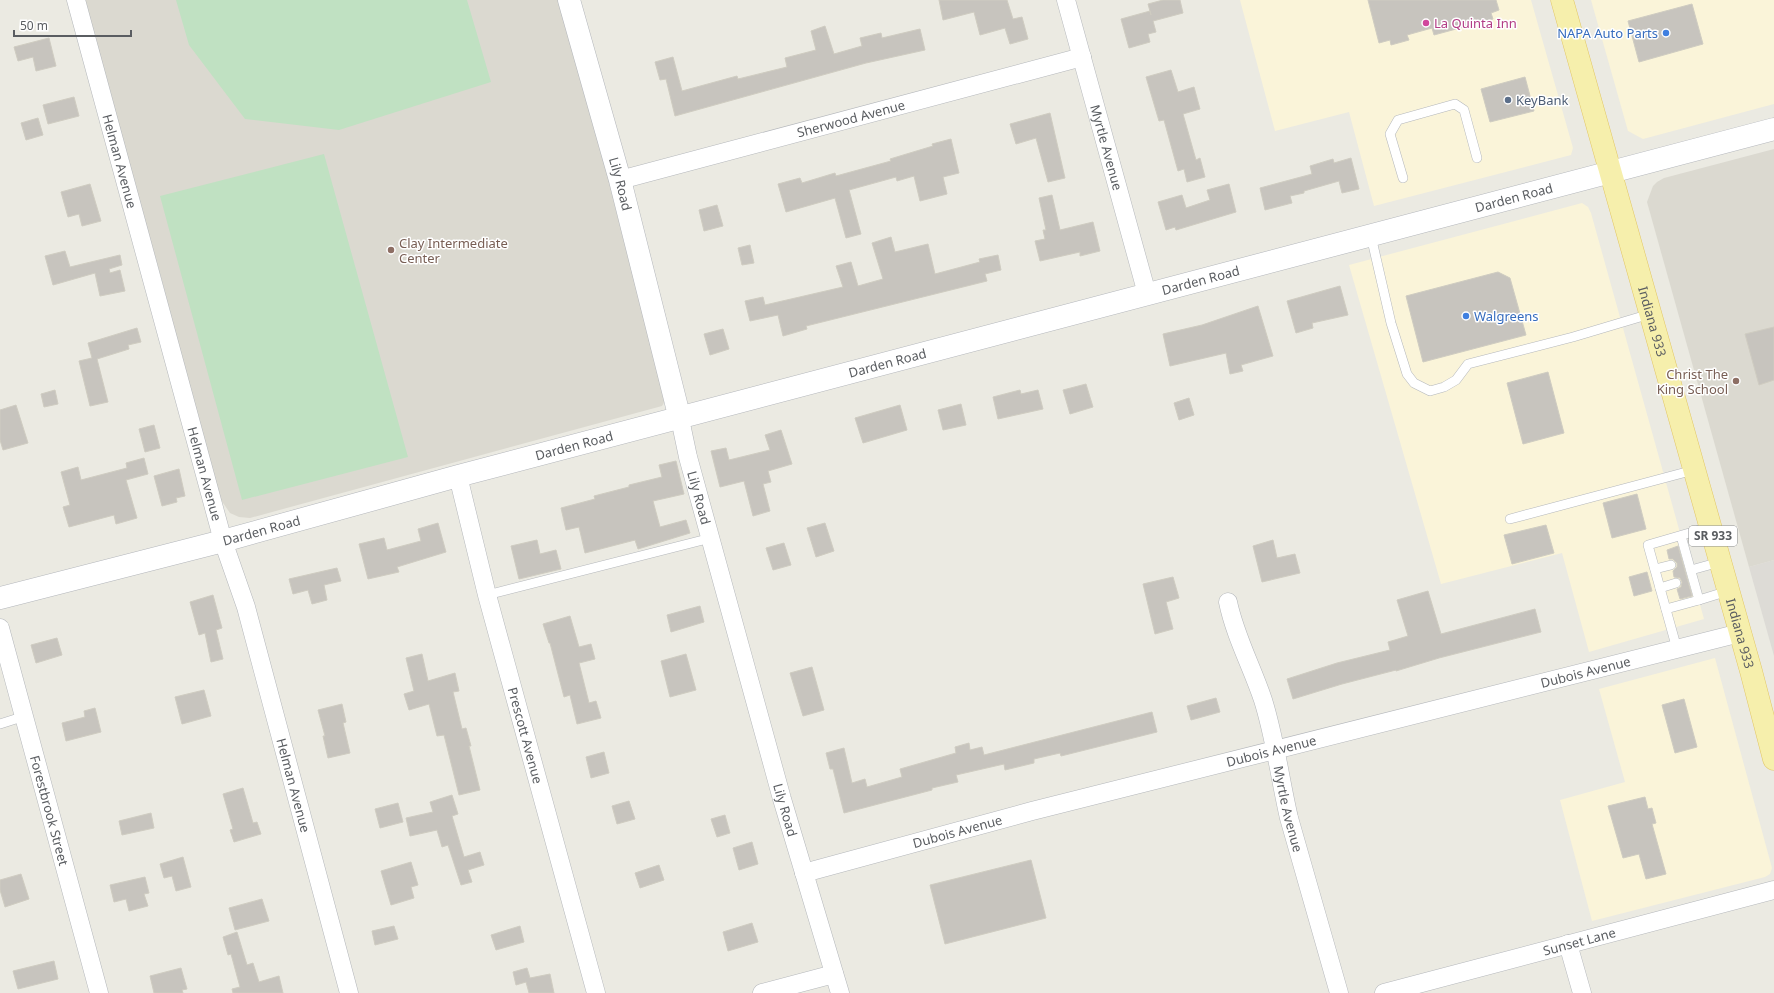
<svg xmlns="http://www.w3.org/2000/svg" width="1774" height="993" font-family="'Noto Sans',sans-serif">
<style>
.commercial{fill:#faf4d9}
.industrial{fill:#dddbd6}
.education{fill:#dbd9d0}
.green{fill:#c0e1c2}
.building{fill:#c7c4be;stroke:#cfccc1}
.lines{fill:none;stroke-linecap:round;stroke-linejoin:round}
.lane-casing{stroke:#b4b7bb;stroke-width:10}
.street-casing{stroke:#b4b7bb;stroke-width:19}
.secondary-casing{stroke:#b3b6bb;stroke-width:23}
.primary-casing{stroke:#e2c664;stroke-width:23}
.lane{stroke:#fff;stroke-width:9}
.street{stroke:#fff;stroke-width:18}
.secondary{stroke:#fff;stroke-width:22}
.primary{stroke:#f6efac;stroke-width:22}
.hotel-dot{fill:#d1479c;stroke:#fff;stroke-width:1.5}
.shop-dot{fill:#3f7fe0;stroke:#fff;stroke-width:1.5}
.service-dot{fill:#5c6f8a;stroke:#fff;stroke-width:1.5}
.education-dot{fill:#8d6e63;stroke:#fff;stroke-width:1.5}
.labels{text-anchor:middle;stroke-width:3;stroke-linejoin:round;paint-order:stroke}
.shield{fill:#fff;stroke:#8c8e90;stroke-width:1}
.shield-label{font-size:12px;font-weight:bold;fill:#5a5d61}
.hotel-label{font-size:13px;fill:#b23c85;stroke:#fff;text-anchor:start}
.shop-label{font-size:13px;fill:#366cbe;stroke:#fff;text-anchor:end}
.service-label{font-size:13px;fill:#4e5e75;stroke:#fff;text-anchor:start}
.street-label{font-size:13px;fill:#5a5d61;stroke:#fff}
.education-label{font-size:13px;fill:#785e54;stroke:#fff;text-anchor:start}
</style>
<rect width="100%" height="100%" fill="#ebeae2"/>
<g class="commercial">
<path d="M1240,0H1531L1573,148L1571,155L1374,206L1349,112L1275,131Z"/>
<path d="M1591,0H1774V104L1643,139L1628,131Z"/>
<path d="M1582,203L1588,207L1591,213L1704,619L1589,652L1562,553L1441,584L1349,265Z"/>
<path d="M1715,658L1772,868L1770,874L1765,877L1592,921L1560,800L1625,782L1599,689Z"/>
</g>
<path class="industrial" d="M1774,560V656L1749,567Z"/>
<g class="education">
<path d="M83,0H561L595,121L665,401L662,406L250,518L239,517L230,513L221,500L206,449L159,270Z"/>
<path d="M1774,149V560L1749,567L1647,202L1653,186L1657,182L1664,178Z"/>
</g>
<g class="green">
<path d="M176,0H467L491,82L339,130L245,119L189,45Z"/>
<path d="M324,154L408,457L242,500L160,196Z"/>
</g>
<g class="building">
<path d="M939,0H1007L1013,19L1022,17L1028,39L1010,44L1005,28L980,35L974,12L943,20Z"/>
<path d="M1163,0H1180L1183,13L1153,21L1156,32L1148,34L1150,42L1129,48L1121,19L1150,11L1151,15L1148,4Z"/>
<path d="M1368,0H1496L1499,10L1491,13L1493,19L1434,35L1432,28L1407,35L1409,40L1391,45L1390,40L1379,43Z"/>
<path d="M1692,4L1703,44L1639,62L1628,21Z"/>
<path d="M825,26L834,54L862,46L860,38L881,33L882,38L920,29L925,50L866,63L675,116L666,79L660,80L655,62L673,57L682,91L737,76L738,79L787,67L785,58L816,50L811,31Z"/>
<path d="M49,38L56,66L36,71L33,57L18,61L14,47Z"/>
<path d="M1171,70L1178,92L1194,87L1200,109L1183,114L1196,160L1200,158L1205,177L1187,182L1184,169L1178,171L1164,120L1159,121L1146,77Z"/>
<path d="M1525,77L1534,111L1490,122L1481,89Z"/>
<path d="M74,97L79,116L48,124L43,105Z"/>
<path d="M1050,113L1065,178L1048,182L1036,138L1016,144L1010,124Z"/>
<path d="M38,118L43,135L26,140L21,123Z"/>
<path d="M951,139L959,173L943,177L947,194L920,201L914,176L897,181L896,177L849,190L861,234L846,238L835,198L786,212L778,184L800,178L802,183L835,173L836,176L891,161L890,159L933,146L932,144Z"/>
<path d="M1351,158L1359,189L1342,193L1339,181L1304,191V193L1290,196L1292,203L1265,210L1260,188L1312,174L1310,166L1333,159L1334,163Z"/>
<path d="M90,184L101,221L82,226L79,214L68,217L61,192Z"/>
<path d="M1229,184L1236,212L1176,230L1175,227L1166,230L1158,202L1182,195L1186,208L1210,200L1207,190Z"/>
<path d="M1052,195L1060,230L1093,222L1100,251L1080,256V252L1040,261L1035,241L1045,239L1043,230H1046L1039,198Z"/>
<path d="M717,205L723,226L704,231L699,210Z"/>
<path d="M891,237L895,252L928,244L935,274L980,262L979,259L998,255L1001,270L985,274L987,281L806,326L807,329L783,336L778,315L750,321L745,301L763,297L765,305L843,287L836,266L851,262L858,286L883,279L872,243Z"/>
<path d="M750,245L754,263L742,265L738,248Z"/>
<path d="M65,251L70,267L120,255L122,265L109,269L110,273L120,270L125,291L100,296L95,273L53,285L45,256Z"/>
<path d="M1498,272L1510,278L1526,335L1423,362L1406,296Z"/>
<path d="M1340,286L1348,315L1312,323L1313,328L1296,333L1287,301Z"/>
<path d="M1258,306L1273,356L1241,365L1243,371L1230,374L1226,353L1170,366L1163,334L1202,325Z"/>
<path d="M1774,327V380L1759,385L1745,334Z"/>
<path d="M137,328L141,342L128,345L129,349L97,359L108,402L90,406L79,361L92,358L88,343Z"/>
<path d="M723,329L729,349L710,355L704,334Z"/>
<path d="M1548,372L1564,433L1523,444L1507,383Z"/>
<path d="M1086,384L1093,407L1070,414L1063,390Z"/>
<path d="M55,390L58,404L44,407L41,394Z"/>
<path d="M1020,390L1021,394L1038,390L1043,409L998,419L993,397Z"/>
<path d="M1189,398L1194,415L1179,420L1174,403Z"/>
<path d="M961,404L966,425L943,430L938,410Z"/>
<path d="M16,405L28,443L3,450L0,440V410Z"/>
<path d="M900,405L907,430L863,443L855,418Z"/>
<path d="M154,425L160,448L145,452L139,429Z"/>
<path d="M781,430L792,464L768,471L771,482L763,484L770,511L753,516L744,481L720,487L711,451L726,448L729,460L770,450L765,435Z"/>
<path d="M144,458L148,474L126,480L137,518L116,524L114,515L69,527L63,507L70,505L61,472L78,467L81,480L127,468L126,463Z"/>
<path d="M676,461L684,494L653,501L660,527L686,520L690,533L638,549L635,540L585,553L579,527L566,530L561,508L595,499L594,496L629,487V485L662,477L659,465Z"/>
<path d="M179,469L185,496L176,498L177,502L162,506L154,476Z"/>
<path d="M1637,494L1646,529L1612,538L1603,503Z"/>
<path d="M438,523L446,552L397,567L399,572L368,579L359,544L384,538L387,550L421,541L418,529Z"/>
<path d="M825,523L834,551L816,557L807,528Z"/>
<path d="M1546,525L1554,553L1512,564L1504,535Z"/>
<path d="M537,540L540,554L556,550L561,569L519,579L511,546Z"/>
<path d="M1273,540L1277,558L1295,554L1300,573L1262,582L1253,546Z"/>
<path d="M784,543L791,565L773,570L766,548Z"/>
<path d="M1678,546L1692,596L1680,599L1677,589L1681,587L1682,582L1680,578L1674,577L1673,571L1677,567V563L1673,559H1669L1667,550Z"/>
<path d="M337,568L341,581L324,585L327,600L312,604L308,590L293,594L289,579Z"/>
<path d="M1647,572L1652,591L1634,596L1629,577Z"/>
<path d="M1173,577L1179,598L1166,602L1173,629L1155,634L1143,584Z"/>
<path d="M1428,591L1441,634L1535,609L1541,632L1439,658L1396,671V670L1342,684L1293,699L1287,679L1337,663L1390,650L1388,642L1408,636L1397,600Z"/>
<path d="M213,595L222,628L216,630L223,659L211,662L205,633L199,635L190,602Z"/>
<path d="M700,606L704,622L671,632L667,615Z"/>
<path d="M570,616L579,647L591,644L595,659L579,663L589,703L596,701L601,718L577,724L570,695L564,697L550,643H549L543,624Z"/>
<path d="M57,638L62,655L36,663L31,645Z"/>
<path d="M422,654L428,681L455,673L459,691L453,692L462,729L466,728L471,746H469L480,790L459,795L444,735L437,736L429,704L409,710L404,694L414,691L406,658Z"/>
<path d="M686,654L696,690L670,697L661,661Z"/>
<path d="M812,667L824,710L803,716L790,673Z"/>
<path d="M204,690L211,716L182,724L175,697Z"/>
<path d="M1216,698L1220,712L1191,720L1187,706Z"/>
<path d="M1684,699L1697,747L1675,753L1662,705Z"/>
<path d="M342,704L346,722L343,723L350,753L328,758L323,736H325L318,710Z"/>
<path d="M95,708L101,732L66,741L62,723L85,717L84,711Z"/>
<path d="M1152,712L1157,732L1061,756L1060,753L1034,759V763L1005,770L1004,764L956,775L958,782L932,788V790L844,813L833,769H830L826,753L844,748L852,783L865,779L867,787L902,777L900,769L956,753L955,747L969,743L970,750L982,747L984,755Z"/>
<path d="M604,752L609,773L591,778L586,757Z"/>
<path d="M243,788L253,823L257,822L261,834L234,842L230,830L233,829L223,794Z"/>
<path d="M452,795L458,814L452,816L464,857L480,852L484,865L468,870L472,882L461,885L448,845L442,847L437,830L410,836L406,818L433,812L430,802Z"/>
<path d="M1645,797L1648,809L1652,808L1656,823L1652,824L1666,874L1646,879L1639,854L1623,858L1608,806Z"/>
<path d="M629,801L635,819L617,824L612,806Z"/>
<path d="M398,803L403,822L380,828L375,809Z"/>
<path d="M151,813L154,828L122,835L119,821Z"/>
<path d="M725,815L730,833L717,837L711,819Z"/>
<path d="M752,842L758,864L739,870L733,848Z"/>
<path d="M183,857L191,887L176,891L172,876L164,878L160,864Z"/>
<path d="M1031,860L1046,918L945,944L930,885Z"/>
<path d="M411,862L418,885L411,887L414,898L391,905L381,871Z"/>
<path d="M659,865L664,880L640,888L635,873Z"/>
<path d="M21,874L29,899L5,907L0,890V880Z"/>
<path d="M145,877L149,893L144,894L148,906L129,911L126,899L114,902L110,885Z"/>
<path d="M262,899L269,921L235,930L229,908Z"/>
<path d="M752,923L758,942L728,951L723,932Z"/>
<path d="M394,926L398,939L375,945L372,931Z"/>
<path d="M520,926L524,942L496,950L491,935Z"/>
<path d="M237,932L247,965L253,963L259,982L279,976L283,993H233L232,989L240,987L231,954L228,955L223,937Z"/>
<path d="M54,961L58,979L18,989L13,971Z"/>
<path d="M181,968L187,989L182,990L183,993H154L150,976Z"/>
<path d="M527,968L530,978L550,974L554,993H529L526,982L516,985L513,972Z"/>
</g>
<g class="lines">
<g class="lane-casing">
<g id="lane">
<path d="M1403,178L1390,134L1398,120L1455,104L1464,110L1477,158"/>
<path d="M1371,236L1391,323L1407,374L1414,383L1430,391L1444,387L1456,380L1468,364L1573,337L1650,314"/>
<path d="M1510,519L1694,470"/>
<path d="M1655,569L1671,565"/>
<path d="M1691,570L1720,562"/>
<path d="M1660,588L1676,583"/>
<path d="M487,595L711,538"/>
<path d="M1699,600L1728,591"/>
<path d="M1666,609L1699,600L1681,536"/>
<path d="M1677,649L1648,545L1710,527"/>
<path d="M0,724L25,716"/>
</g>
</g>
<g class="street-casing">
<g id="street">
<path id="s1" d="M76,0L223,541L246,607L349,993"/>
<path id="s2" d="M1066,0L1147,294"/>
<path id="s3" d="M620,180L1082,57"/>
<path id="s4" d="M680,419L688,457L782,799L840,993"/>
<path id="s5" d="M458,476L487,595L596,993"/>
<path id="s6" d="M1228,602C1235,636 1252,667 1263,700C1275,738 1280,779 1289,818L1339,993"/>
<path id="s7" d="M0,628L99,993"/>
<path id="s8" d="M804,873L1032,811L1740,633"/>
<path d="M1568,944L1582,993"/>
<path d="M762,993L834,974"/>
<path id="s9" d="M1384,993L1774,890"/>
</g>
</g>
<g class="secondary-casing">
<g id="secondary">
<path id="s10" d="M569,0L620,180L680,419"/>
<path id="s11" d="M0,598L223,541L458,476L1774,129"/>
</g>
</g>
<g class="primary-casing">
<g id="primary">
<path id="s12" d="M1562,0L1751,671L1774,759"/>
</g>
</g>
<use href="#lane" class="lane"/>
<use href="#street" class="street"/>
<use href="#secondary" class="secondary"/>
<use href="#primary" class="primary"/>
</g>
<circle class="hotel-dot" cx="1426" cy="23" r="4"/>
<g class="shop-dot">
<circle cx="1666" cy="33" r="4"/>
<circle cx="1466" cy="316" r="4"/>
</g>
<circle class="service-dot" cx="1508" cy="100" r="4"/>
<g class="education-dot">
<circle cx="391" cy="250" r="4"/>
<circle cx="1736" cy="381" r="4"/>
</g>
<g class="labels">
<rect class="shield" x="1689" y="526" width="48" height="20" rx="3"/>
<g class="shield-label">
<text x="1713" y="540">SR 933</text>
</g>
<g class="hotel-label">
<text x="1434" y="28">La Quinta Inn</text>
</g>
<g class="shop-label">
<text x="1658" y="38">NAPA Auto Parts</text>
<text x="1474" y="321" text-anchor="start">Walgreens</text>
</g>
<g class="service-label">
<text x="1516" y="105">KeyBank</text>
</g>
<g class="street-label">
<text dy="5" stroke="none"><textPath href="#s3" startOffset="239">Sherwood Avenue</textPath></text>
<text dy="5" stroke="none"><textPath href="#s2" startOffset="153">Myrtle Avenue</textPath></text>
<text dy="5" stroke="none"><textPath href="#s1" startOffset="167">Helman Avenue</textPath></text>
<text dy="5" stroke="none"><textPath href="#s10" startOffset="191">Lily Road</textPath></text>
<text dy="5" stroke="none"><textPath href="#s11" startOffset="1566">Darden Road</textPath></text>
<text dy="5" stroke="none"><textPath href="#s11" startOffset="1242">Darden Road</textPath></text>
<text dy="5" stroke="none"><textPath href="#s12" startOffset="334">Indiana 933</textPath></text>
<text dy="5" stroke="none"><textPath href="#s11" startOffset="918">Darden Road</textPath></text>
<text dy="5" stroke="none"><textPath href="#s11" startOffset="594">Darden Road</textPath></text>
<text dy="5" stroke="none"><textPath href="#s1" startOffset="491">Helman Avenue</textPath></text>
<text dy="5" stroke="none"><textPath href="#s4" startOffset="81">Lily Road</textPath></text>
<text dy="5" stroke="none"><textPath href="#s11" startOffset="270">Darden Road</textPath></text>
<text dy="5" stroke="none"><textPath href="#s12" startOffset="658">Indiana 933</textPath></text>
<text dy="5" stroke="none"><textPath href="#s8" startOffset="807">Dubois Avenue</textPath></text>
<text dy="5" stroke="none"><textPath href="#s5" startOffset="268">Prescott Avenue</textPath></text>
<text dy="5" stroke="none"><textPath href="#s8" startOffset="483">Dubois Avenue</textPath></text>
<text dy="5" stroke="none"><textPath href="#s1" startOffset="815">Helman Avenue</textPath></text>
<text dy="5" stroke="none"><textPath href="#s6" startOffset="216">Myrtle Avenue</textPath></text>
<text dy="5" stroke="none"><textPath href="#s7" startOffset="189">Forestbrook Street</textPath></text>
<text dy="5" stroke="none"><textPath href="#s4" startOffset="405">Lily Road</textPath></text>
<text dy="5" stroke="none"><textPath href="#s8" startOffset="159">Dubois Avenue</textPath></text>
<text dy="5" stroke="none"><textPath href="#s9" startOffset="202">Sunset Lane</textPath></text>
</g>
<g class="education-label">
<text x="399" y="248">Clay Intermediate<tspan x="399" dy="15">Center</tspan></text>
<text x="1728" y="379" text-anchor="end">Christ The<tspan x="1728" dy="15">King School</tspan></text>
</g>
</g>
<path d="M14 30v6h117v-6" fill="none" stroke="#5a5d61" stroke-width="2"/>
<text x="20" y="30" font-size="12" fill="#5a5d61" stroke="#ffffff" stroke-width="3" paint-order="stroke">50 m</text>
</svg>
